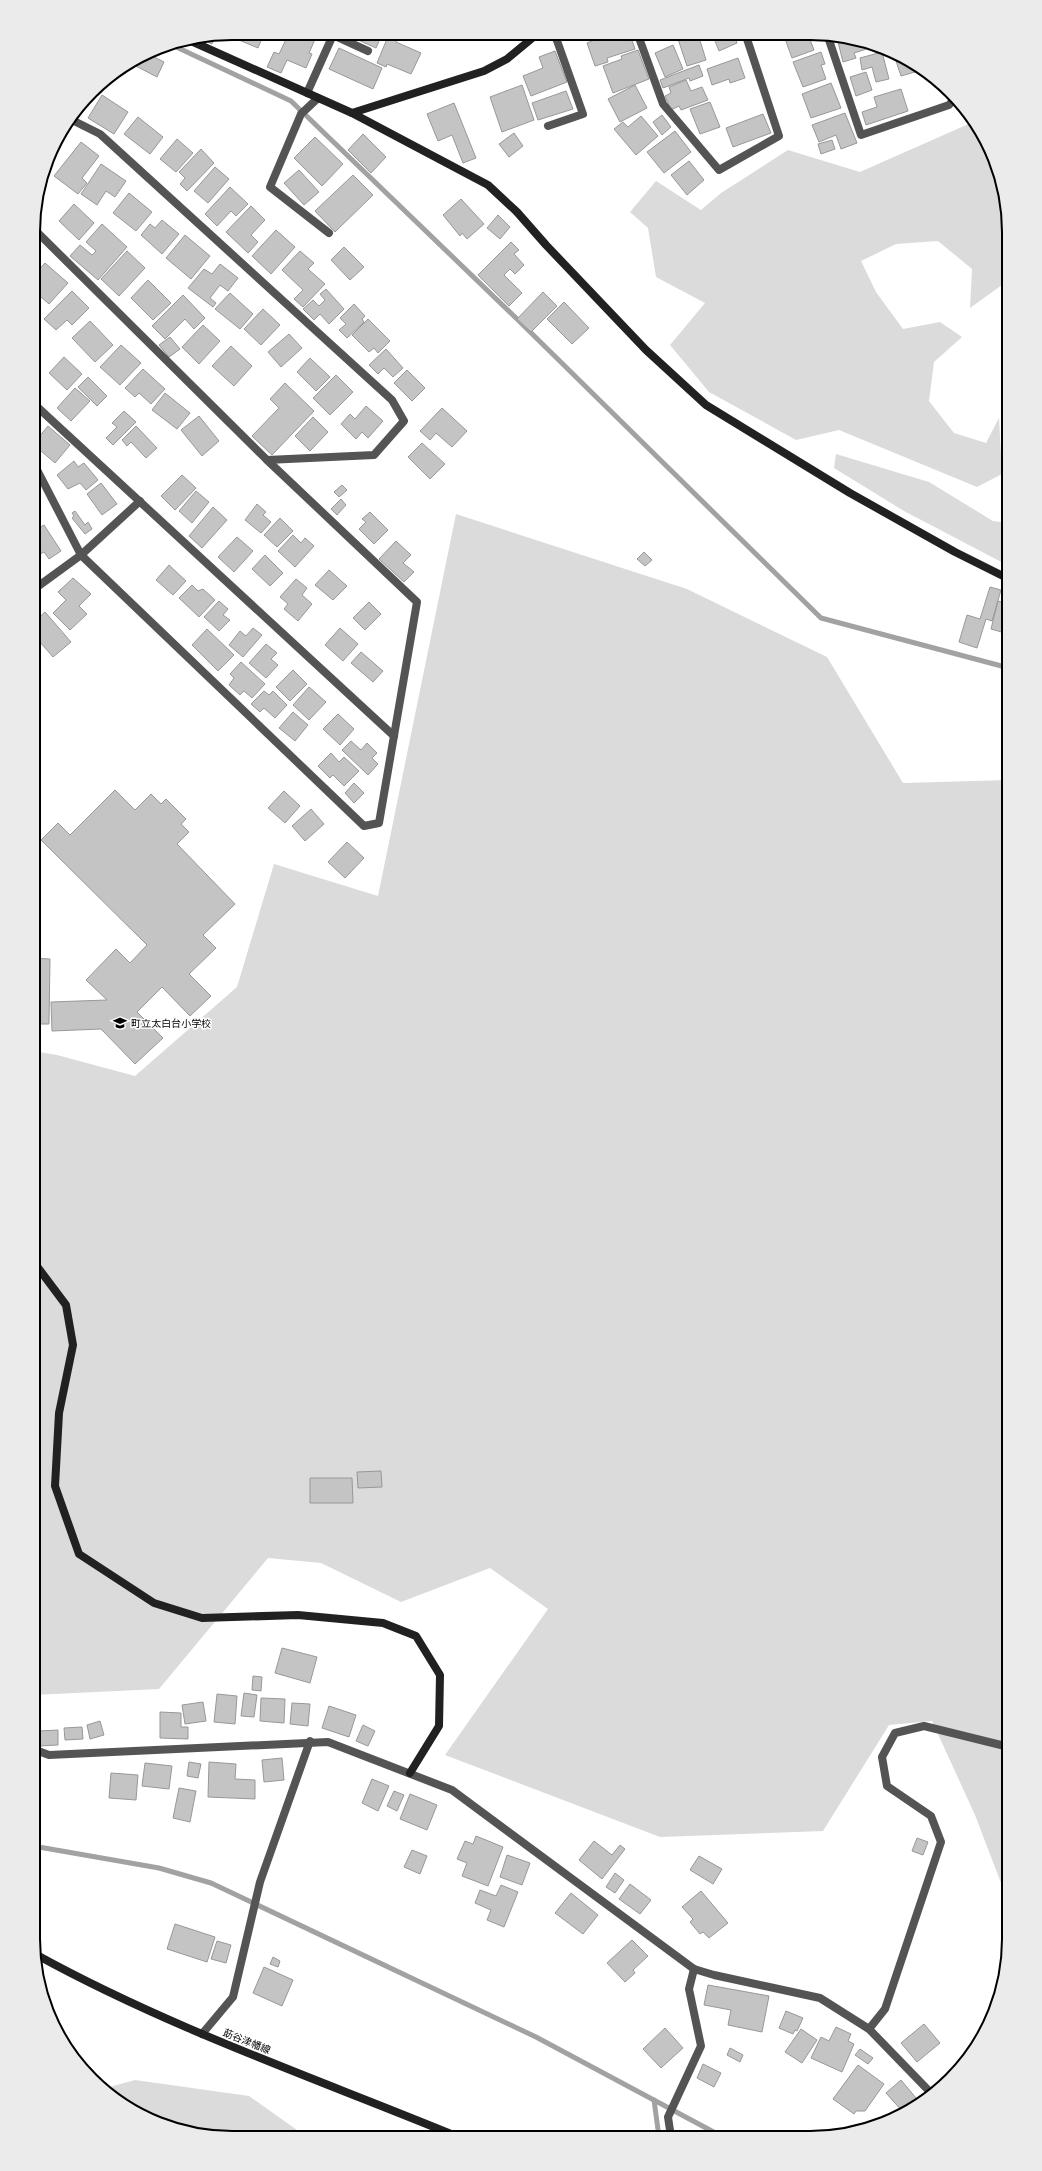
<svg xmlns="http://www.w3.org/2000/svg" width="1042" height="2171" font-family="'Work Sans','Noto Sans JP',sans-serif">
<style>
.green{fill:#dbdbdb}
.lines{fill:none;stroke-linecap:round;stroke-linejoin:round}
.stream{stroke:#a2a2a2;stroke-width:5}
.building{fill:#c4c4c4;stroke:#989898}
.street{stroke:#545454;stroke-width:8}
.secondary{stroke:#212121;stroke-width:8}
.labels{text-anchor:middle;stroke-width:3;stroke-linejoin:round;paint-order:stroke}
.poi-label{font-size:10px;fill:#000;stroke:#fff;text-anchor:start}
.street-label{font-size:10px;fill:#000;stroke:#fff}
.rim{fill:none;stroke:#000;stroke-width:2}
</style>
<rect width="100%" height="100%" fill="#fff"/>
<g class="green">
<path d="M973,122C1009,165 1009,227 1009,280L970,308L972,269L938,241L896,244L861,261L876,292L903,329L940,322L962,337L934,362L929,401L954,433L986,443L999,418L1002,474L977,487L839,430L796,440L709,392L670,345L705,303L656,277L648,228L630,212L656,181L701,210L721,193L788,150L860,172Z"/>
<path d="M836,454L929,482L993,521L1009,523V566L904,511L834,468Z"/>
<path d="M456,514L687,589L827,657L903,783L1009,780V1897L1006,1896L975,1815L932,1721L889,1725L823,1831L660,1837L445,1755L548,1609L490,1568L401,1602L321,1563L268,1558L159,1689L33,1695V1051L57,1055L135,1076L237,987L274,864L378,896Z"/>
<path d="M135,2080L249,2096L304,2135L194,2134L144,2118L102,2089Z"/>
</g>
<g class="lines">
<g class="stream">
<path d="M172,45L291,101L517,319L821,618L1009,668"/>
<path d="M33,1846L159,1868L211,1883L536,2037L723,2137"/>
<path d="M654,2100L659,2137"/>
</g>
</g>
<g class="building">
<path d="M242,33H264L258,48L239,40Z"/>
<path d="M289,33H313L317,35L309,53L312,54L306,68L287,60L281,73L267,67L274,52L279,54Z"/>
<path d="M345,34H382L376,48Z"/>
<path d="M389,34L399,37L396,42L421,53L411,74L387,64L386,67L377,63Z"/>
<path d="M596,35H630L635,49L607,58L608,62L595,66L587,43L597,39Z"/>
<path d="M216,36L212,44L201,39Z"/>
<path d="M677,36H703L699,37L706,60L687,66Z"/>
<path d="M713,36H735L737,43L719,51Z"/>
<path d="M784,36L809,37L814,50L792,58Z"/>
<path d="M848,37L876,46L854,53L856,58L843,62L838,42L848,39Z"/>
<path d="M673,45L683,69L665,77L655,53Z"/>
<path d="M339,48L382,68L373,89L329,69Z"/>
<path d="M638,50L649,79L613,93L603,66L622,59L621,56Z"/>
<path d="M555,51L567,82L531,96L523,76L543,68L539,57Z"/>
<path d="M821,52L825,64L821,65L826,79L803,87L793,62Z"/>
<path d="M882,52L889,79L876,82L872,67L862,70L860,58Z"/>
<path d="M893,52L898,53L922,70L901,76Z"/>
<path d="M148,54L164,62L157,77L132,64Z"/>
<path d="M738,58L745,78L730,83L729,79L712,85L707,69Z"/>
<path d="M699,65L703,76L690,81L689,78L663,88L660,80Z"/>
<path d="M866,72L872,90L856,96L850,77Z"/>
<path d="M686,80L691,91L702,87L708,100L681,110L679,106L671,110L665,96L671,93L669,87Z"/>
<path d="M831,83L841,108L811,118L802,94Z"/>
<path d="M522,85L534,120L502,132L490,97Z"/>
<path d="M635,85L647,108L620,122L608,99Z"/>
<path d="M901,89L908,111L866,125L862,112L877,107L874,97Z"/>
<path d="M566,91L573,109L538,120L532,103Z"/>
<path d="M102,95L128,112L114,134L88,118Z"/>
<path d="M710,102L720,127L700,134L690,109Z"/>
<path d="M454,103L476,158L463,163L452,135L438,141L427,114Z"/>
<path d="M845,113L857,143L841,149L836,135L819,142L812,125Z"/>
<path d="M763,114L771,133L733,147L726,128Z"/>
<path d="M662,115L671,127L662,135L653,122Z"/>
<path d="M641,116L658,136L636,155L614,129L623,122L628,127Z"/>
<path d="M138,117L163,137L150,154L124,134Z"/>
<path d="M675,131L691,152L664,173L647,152Z"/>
<path d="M514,133L523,146L509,157L499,144Z"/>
<path d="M363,134L386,157L371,173L348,150Z"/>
<path d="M315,137L343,164L322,186L294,158Z"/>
<path d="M177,139L193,153L176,172L160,159Z"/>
<path d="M832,140L835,149L821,154L818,144Z"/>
<path d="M81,142L99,156L82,178L87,183L78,194L54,176Z"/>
<path d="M201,149L214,163L187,191L180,184L185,178L179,172Z"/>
<path d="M689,161L704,180L687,195L671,175Z"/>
<path d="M101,164L126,181L115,197L106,191L97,205L81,194Z"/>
<path d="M215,167L229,179L208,203L194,191Z"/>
<path d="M299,170L319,192L304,205L284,183Z"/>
<path d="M353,175L373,195L335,232L315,211Z"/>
<path d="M230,187L248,204L236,216L231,211L217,226L205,214Z"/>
<path d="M129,193L152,212L136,231L113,213Z"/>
<path d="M461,199L484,224L467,239L462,233L460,236L443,215Z"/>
<path d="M74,204L94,223L79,240L59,221Z"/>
<path d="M251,206L265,220L251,235L258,242L248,253L226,232Z"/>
<path d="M498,215L510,227L500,239L487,228Z"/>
<path d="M162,220L179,234L162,254L141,235L150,224L155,228Z"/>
<path d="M102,224L127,247L98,280L70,256L80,245L92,255L96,251L86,242Z"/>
<path d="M276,230L295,247L271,274L252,256Z"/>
<path d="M185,235L210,256L191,279L166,258Z"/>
<path d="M511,242L519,250L514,254L524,265L515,274L510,269L504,275L522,293L509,306L478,275Z"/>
<path d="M344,247L364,267L350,280L331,260Z"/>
<path d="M33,249L40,255L33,262Z"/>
<path d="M127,251L145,268L119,296L101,279Z"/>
<path d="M300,251L314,263L308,269L325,284L303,307L294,299L303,290L282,270Z"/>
<path d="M45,263L68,283L49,304L41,297L35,304L33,276Z"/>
<path d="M220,264L238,278L228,291L220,285L210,298L216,303L213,307L188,288L204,269L212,274Z"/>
<path d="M148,280L171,303L153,320L131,298Z"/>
<path d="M326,289L344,309L329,324L320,314L314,320L303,309L313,300L319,306L325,300L320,294Z"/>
<path d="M72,291L89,308L72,325L67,320L56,330L44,319Z"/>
<path d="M543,292L557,306L531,332L517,319Z"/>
<path d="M230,293L253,314L240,329L215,309Z"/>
<path d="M183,295L205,318L194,329L185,319L165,339L152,326Z"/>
<path d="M564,302L589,328L572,344L547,319Z"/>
<path d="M354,304L365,316L362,319L364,322L347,338L339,330L346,324L340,318Z"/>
<path d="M263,309L280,325L261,345L244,329Z"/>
<path d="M368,319L390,341L378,353L374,348L369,352L352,335Z"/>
<path d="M90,321L113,345L95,362L72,338Z"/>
<path d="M203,325L220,341L199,364L182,347Z"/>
<path d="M289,334L302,348L281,367L268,352Z"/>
<path d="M170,337L180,349L169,357L159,345Z"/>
<path d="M121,345L141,363L120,385L100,367Z"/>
<path d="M231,346L252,366L234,386L212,366Z"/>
<path d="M386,349L403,368L393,377L384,368L378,374L369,365Z"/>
<path d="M64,357L82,374L67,390L49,373Z"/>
<path d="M310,358L330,377L316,391L297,372Z"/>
<path d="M143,369L165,389L151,404L139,393L135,397L125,388Z"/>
<path d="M407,370L425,388L412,401L394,383Z"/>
<path d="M336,375L353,392L330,415L313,398Z"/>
<path d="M88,377L107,396L97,406L78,387Z"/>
<path d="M285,383L314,411L272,455L252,436L279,408L270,399Z"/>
<path d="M75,388L90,401L71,421L57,408Z"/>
<path d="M165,393L190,413L177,429L152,410Z"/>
<path d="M366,406L383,421L368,438L362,432L356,439L341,424L350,414L355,419Z"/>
<path d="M442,408L467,431L452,447L436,433L430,440L420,431Z"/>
<path d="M124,411L136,422L113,445L106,438L117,427L112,423Z"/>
<path d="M199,416L219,441L202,456L181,430Z"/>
<path d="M313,417L328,432L310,451L295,436Z"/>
<path d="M48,426L70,445L55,463L33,444Z"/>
<path d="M136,426L157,448L146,458L131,442L127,446L122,440Z"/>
<path d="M422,443L445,464L430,479L408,457Z"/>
<path d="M74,461L78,467L84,463L98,480L86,490L80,483L68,489L57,475Z"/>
<path d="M182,475L196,488L175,510L161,496Z"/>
<path d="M101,483L117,504L102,515L87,494Z"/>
<path d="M342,485L347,490L339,497L334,492Z"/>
<path d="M196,491L209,502L192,523L179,511Z"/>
<path d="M341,499L346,505L337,515L331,509Z"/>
<path d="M257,504L266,512L263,515L271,522L261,533L245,520Z"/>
<path d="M213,507L227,520L202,548L189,536Z"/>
<path d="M75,511L85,525L88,522L92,529L85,534L72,518L74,516L72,513Z"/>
<path d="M370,512L388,530L374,544L359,529L366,522L362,519Z"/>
<path d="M280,518L293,531L277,547L264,535Z"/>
<path d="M44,525L61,551L49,559L44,552L40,554L37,548L33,550V532Z"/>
<path d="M293,535L301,543L305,538L314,546L295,567L278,551Z"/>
<path d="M237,537L253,551L234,572L218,557Z"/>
<path d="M396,541L411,555L403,563L414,572L404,582L379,559Z"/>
<path d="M644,552L652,560L645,566L637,559Z"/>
<path d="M265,555L283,573L270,586L252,569Z"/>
<path d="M169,565L186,581L173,595L156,580Z"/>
<path d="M329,570L347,586L333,600L315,585Z"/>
<path d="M73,578L91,594L79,606L87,614L70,630L53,613L66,600L58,592Z"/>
<path d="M296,579L307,588L302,595L312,604L298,621L284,609L288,604L280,597Z"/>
<path d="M192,585L198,591L203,589L215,600L199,617L179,598Z"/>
<path d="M990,587L1001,590L992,621L986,619L977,648L959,642L967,615L980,619Z"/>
<path d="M219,601L228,609L223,615L230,620L219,631L204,617Z"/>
<path d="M998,601L1009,604V624H1007L1005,633L991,629Z"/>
<path d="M369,602L381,614L365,630L353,618Z"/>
<path d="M45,612L71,642L53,657L33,634V623Z"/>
<path d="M253,628L262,635L243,657L229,645L240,631L246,636Z"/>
<path d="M340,628L358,644L343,661L325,645Z"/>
<path d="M207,629L234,655L218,671L192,645Z"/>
<path d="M266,644L277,653L271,659L278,665L266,678L249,663Z"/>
<path d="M361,652L383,671L373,682L351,663Z"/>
<path d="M241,662L265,684L252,698L244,691L240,695L229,685L234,678L230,674Z"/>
<path d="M293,670L307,684L290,701L276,687Z"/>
<path d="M309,687L326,702L309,720L293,705Z"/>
<path d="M264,691L269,695L273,691L287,705L275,718L264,708L260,712L251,704Z"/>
<path d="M293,712L308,725L295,741L279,728Z"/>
<path d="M338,714L354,729L340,745L323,729Z"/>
<path d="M351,741L361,750L367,743L377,753L372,758L378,764L368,775L342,750Z"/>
<path d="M331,753L339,762L344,757L359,771L344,786L333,775L330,778L318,766Z"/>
<path d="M354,783L364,793L354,803L345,793Z"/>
<path d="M115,790L135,810L151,794L161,804L166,799L186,819L181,824L189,832L177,844L235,904L203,935L216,948L189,974L211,996L190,1016L162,987L137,1012L163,1038L135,1064L101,1029L52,1031L51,1002L107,1000L86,980L116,949L130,963L147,945L41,840L58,823L70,835Z"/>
<path d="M284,791L300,806L285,823L268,808Z"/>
<path d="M311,809L324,824L305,841L292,826Z"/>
<path d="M347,842L364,858L345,878L328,862Z"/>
<path d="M33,958L50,959L49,1024H33Z"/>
<path d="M381,1471L382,1487L358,1488L357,1472Z"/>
<path d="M310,1478H352L353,1503H310Z"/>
<path d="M282,1648L317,1657L310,1683L275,1673Z"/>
<path d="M253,1676L262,1677L261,1691L252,1690Z"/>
<path d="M244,1693L257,1695L254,1717L241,1716Z"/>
<path d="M217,1694L237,1696L235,1724L214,1722Z"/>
<path d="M261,1698L285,1699L284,1723L260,1721Z"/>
<path d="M203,1702L206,1721L185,1724L182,1705Z"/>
<path d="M292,1703L310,1704L308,1726L290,1724Z"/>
<path d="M329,1706L356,1715L349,1737L322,1728Z"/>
<path d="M160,1712L181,1713V1727H188V1739L160,1738Z"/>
<path d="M100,1721L104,1735L90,1739L87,1725Z"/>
<path d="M363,1725L375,1731L368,1746L356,1741Z"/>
<path d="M82,1727L83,1739L65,1740L64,1728Z"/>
<path d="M58,1730V1745L39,1746V1731Z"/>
<path d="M282,1758L284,1780L264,1782L262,1760Z"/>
<path d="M189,1762L201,1764L198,1778L187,1776Z"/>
<path d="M209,1762L236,1764L235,1779L255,1780V1799L208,1797Z"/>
<path d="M145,1763L172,1766L169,1789L142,1786Z"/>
<path d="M111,1773L138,1775L136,1800L109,1798Z"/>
<path d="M372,1779L389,1786L378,1811L362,1803Z"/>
<path d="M179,1788L196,1791L190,1822L173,1818Z"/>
<path d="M394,1791L404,1795L397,1811L387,1806Z"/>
<path d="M410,1794L437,1805L427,1830L400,1819Z"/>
<path d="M476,1836L503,1847L488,1886L462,1876L467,1863L457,1859L465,1841L473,1844Z"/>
<path d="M917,1838L928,1842L923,1855L912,1851Z"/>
<path d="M594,1841L612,1855L620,1845L625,1849L602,1879L579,1860Z"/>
<path d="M412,1850L427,1856L420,1874L404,1867Z"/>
<path d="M507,1855L530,1863L522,1885L500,1877Z"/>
<path d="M699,1856L722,1869L713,1884L690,1870Z"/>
<path d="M615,1873L624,1880L615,1893L606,1887Z"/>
<path d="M630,1884L651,1900L640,1914L619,1899Z"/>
<path d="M501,1885L518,1892L504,1927L487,1920L491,1910L475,1903L480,1890L496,1896Z"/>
<path d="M701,1891L728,1923L709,1938L703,1932L700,1934L690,1922L693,1919L682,1907Z"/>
<path d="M571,1893L598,1915L583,1934L555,1913Z"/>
<path d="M175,1924L215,1937L207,1962L167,1949Z"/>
<path d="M632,1940L648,1956L633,1970L635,1973L625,1982L607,1963Z"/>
<path d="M217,1941L231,1945L226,1963L211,1959Z"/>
<path d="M273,1957L280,1961L278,1967L270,1964Z"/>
<path d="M264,1967L293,1980L282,2006L253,1993Z"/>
<path d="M708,1985L769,1996L762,2032L728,2025L731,2010L704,2005Z"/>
<path d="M786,2011L803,2018L797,2031L795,2030L793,2034L779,2028Z"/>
<path d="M924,2024L940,2043L917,2062L901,2043Z"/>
<path d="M836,2027L851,2034L848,2041L854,2044L842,2072L811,2058L821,2037L829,2041Z"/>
<path d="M665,2028L683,2048L661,2068L643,2049Z"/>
<path d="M801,2029L817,2040L802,2063L785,2052Z"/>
<path d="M730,2048L743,2055L740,2062L727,2055Z"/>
<path d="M860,2049L873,2058L868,2064L855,2055Z"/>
<path d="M703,2064L721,2073L714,2087L697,2078Z"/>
<path d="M858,2065L884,2084L865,2111H856L854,2114L833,2099Z"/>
<path d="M901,2080L921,2104L903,2112L886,2093Z"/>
</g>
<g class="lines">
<g class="street">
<path d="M638,35L663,104L719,170L779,136L746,36"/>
<path d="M828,37L861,135L949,105L954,99"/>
<path d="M307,93L333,35L368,51"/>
<path d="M318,98L301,114L270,187L329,233"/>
<path d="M548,126L583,114L555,35"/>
<path d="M33,228L267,460L374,455L404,421L392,400L100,134L72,120"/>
<path d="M33,403L394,736"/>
<path d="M33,462L81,555L364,826L379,823L417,602L267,460"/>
<path d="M33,590L81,555L140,501"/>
<path d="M33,1749L49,1755L328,1742L452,1790L694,1969L714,1975L820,1998L869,2029L932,2094"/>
<path d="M869,2029L885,2009L941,1842L931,1816L887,1786L882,1757L895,1733L924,1726L1009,1747"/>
<path d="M202,2034L233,1997L260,1882L310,1741"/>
<path d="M671,2137L668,2117L701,2046L689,1989L694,1969"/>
</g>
<g class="secondary">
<path d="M191,41L352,113L488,185L517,212L546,245L646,350L706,405L850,493L955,552L1001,575L1009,577"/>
<path d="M352,113L484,71L507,59L536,35"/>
<path d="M33,1261L66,1305L73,1345L59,1413L55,1486L79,1554L154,1603L202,1618L298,1615L383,1623L416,1636L440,1675L439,1726L410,1773"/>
<path d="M35,1954C169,2028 315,2078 456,2136"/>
</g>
</g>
<defs>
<g id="school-bare" transform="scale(1.08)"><path d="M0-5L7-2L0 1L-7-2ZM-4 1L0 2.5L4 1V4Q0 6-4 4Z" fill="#000" stroke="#fff" stroke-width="2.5" paint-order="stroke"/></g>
</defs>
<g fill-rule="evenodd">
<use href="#school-bare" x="120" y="1023"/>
</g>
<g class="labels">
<g class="poi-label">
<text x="131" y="1027">町立太白台小学校</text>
</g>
<g class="street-label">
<text transform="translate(247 2041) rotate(22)" y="4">莇谷津幡線</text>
</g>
</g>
<path d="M0 0H1042V2171H0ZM232 40H810A192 192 0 0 1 1002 232V1939A192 192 0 0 1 810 2131H232A192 192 0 0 1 40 1939V232A192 192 0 0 1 232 40Z" fill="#ebebeb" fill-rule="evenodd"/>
<path class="rim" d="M232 40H810A192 192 0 0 1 1002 232V1939A192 192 0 0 1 810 2131H232A192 192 0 0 1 40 1939V232A192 192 0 0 1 232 40Z"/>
</svg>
